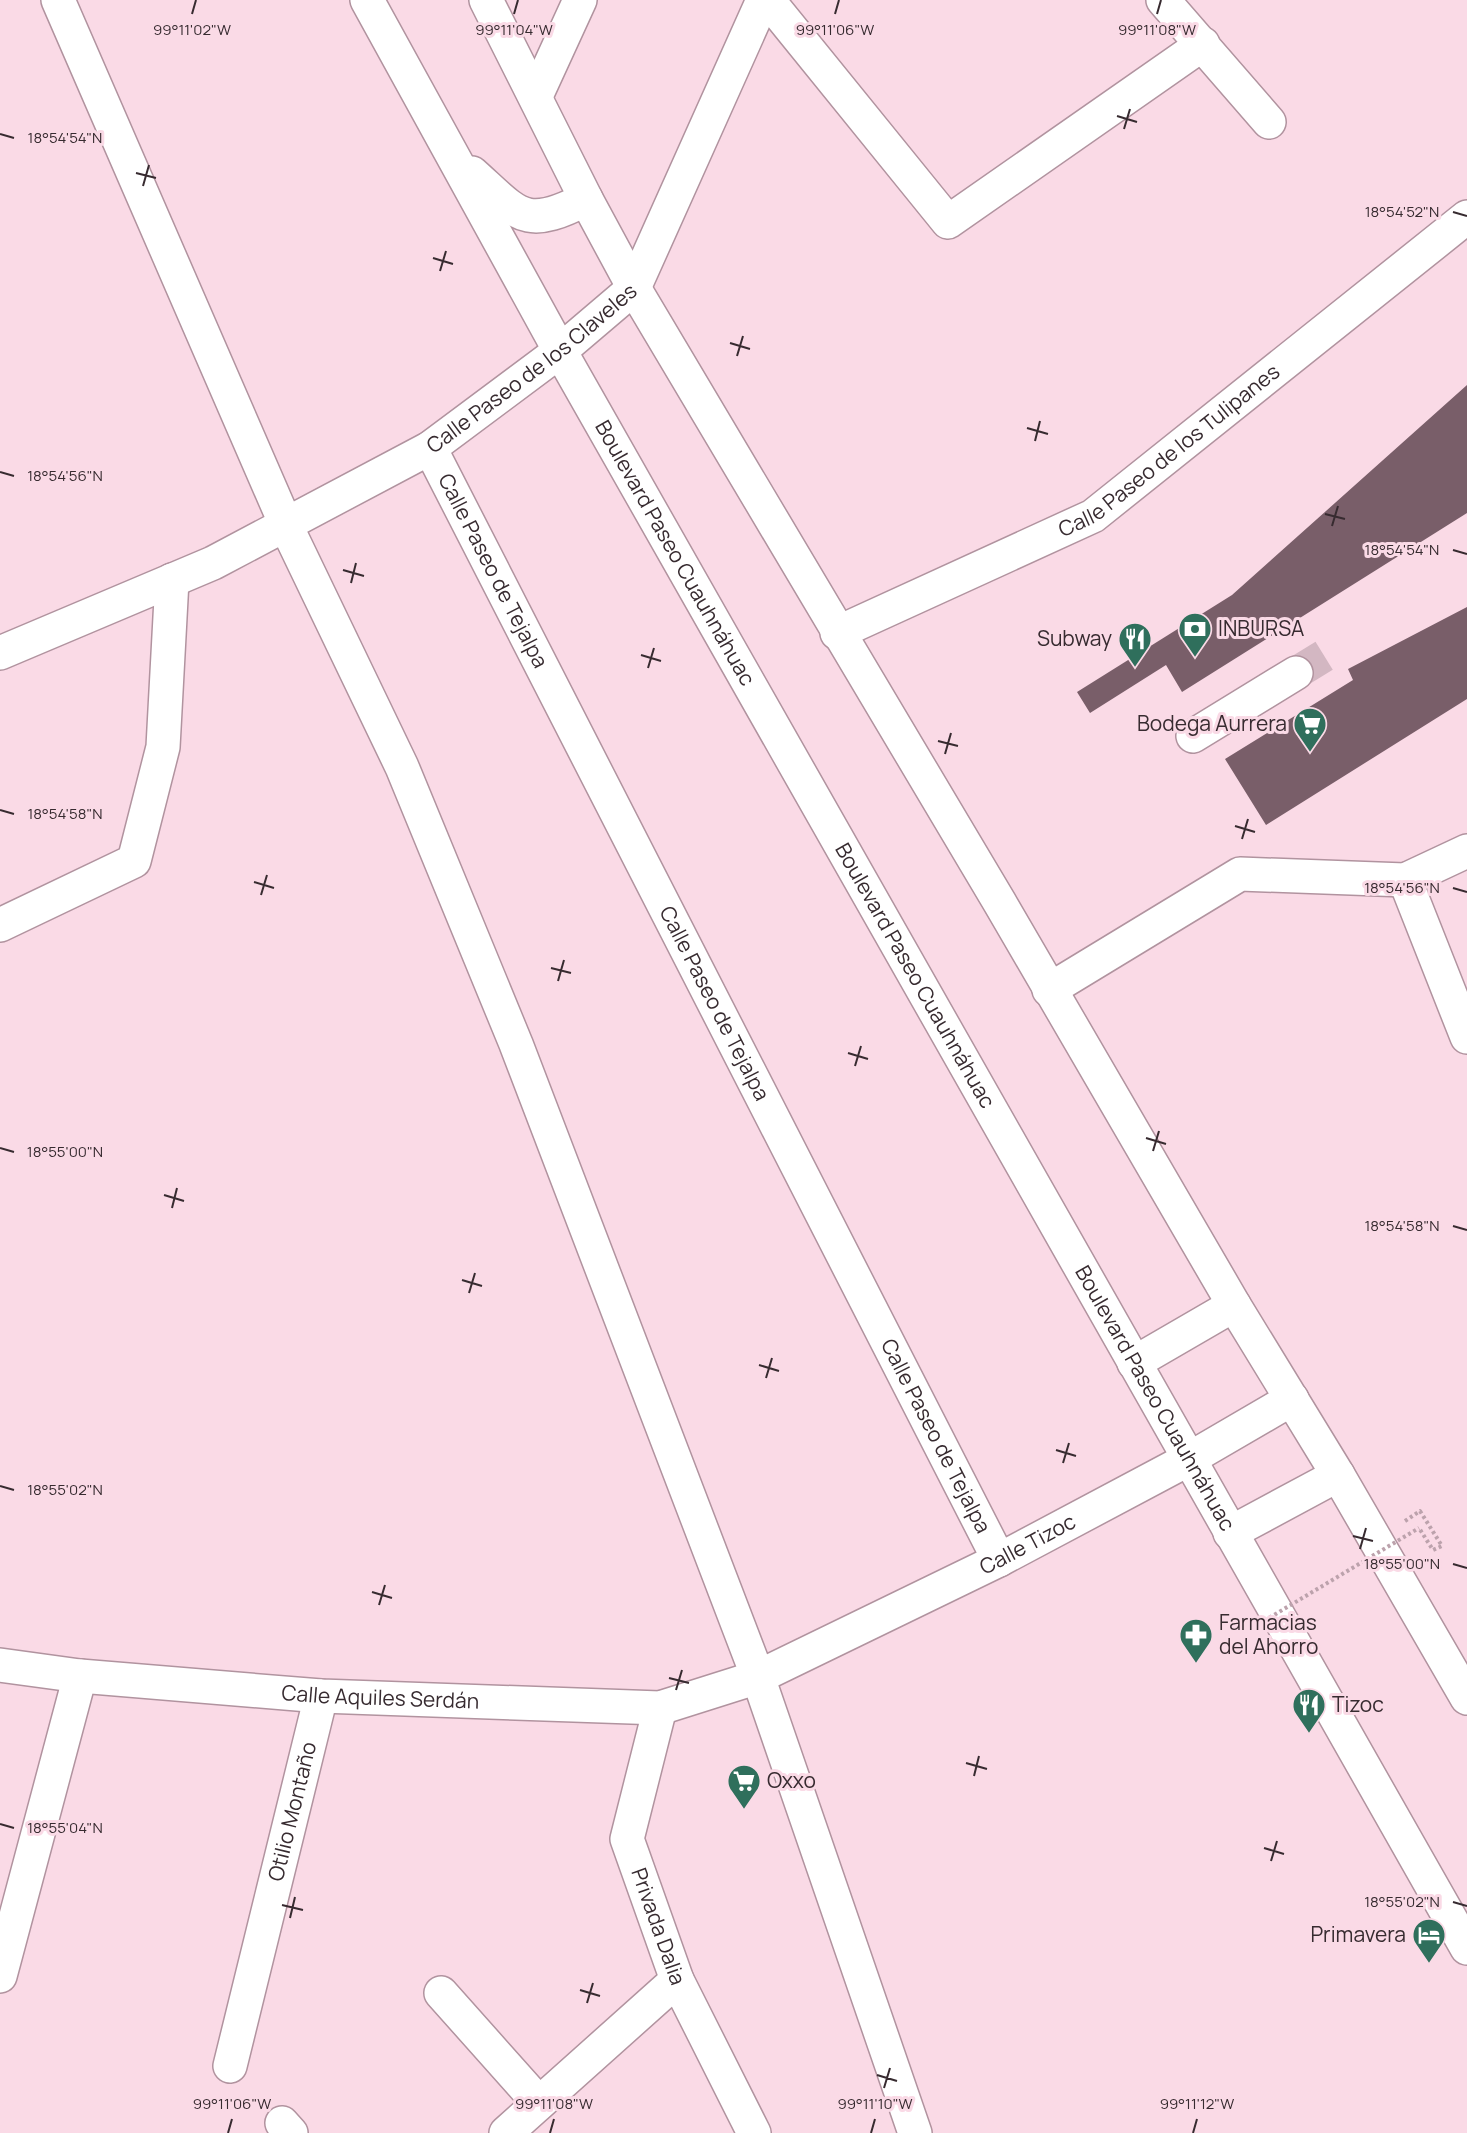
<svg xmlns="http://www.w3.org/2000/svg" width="1467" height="2133" font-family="Manrope,sans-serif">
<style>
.building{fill:#795e69}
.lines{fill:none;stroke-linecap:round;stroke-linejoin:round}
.minor-tunnel{stroke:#d3b7c2;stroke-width:33;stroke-dasharray:33 16;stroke-linecap:butt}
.minor-casing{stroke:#b1939f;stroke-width:36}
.major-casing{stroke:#b1939f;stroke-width:36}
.path{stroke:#bca2ac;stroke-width:4;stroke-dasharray:3 3;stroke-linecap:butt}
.minor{stroke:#fff;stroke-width:33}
.major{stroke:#fff;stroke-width:33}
.path-bridge{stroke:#bca2ac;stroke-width:4;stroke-dasharray:3 3;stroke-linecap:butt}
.ticks{fill:none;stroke:#372b30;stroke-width:2}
.labels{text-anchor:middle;stroke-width:6;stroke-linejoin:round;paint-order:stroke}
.street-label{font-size:21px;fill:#372b30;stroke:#fadae6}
.poi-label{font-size:21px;fill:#372b30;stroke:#fadae6;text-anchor:start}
.ticks-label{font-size:15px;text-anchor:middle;fill:#372b30;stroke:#fadae6;stroke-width:6;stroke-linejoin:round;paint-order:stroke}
</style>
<rect width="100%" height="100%" fill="#fadae6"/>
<g class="building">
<path d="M1467,385V513L1182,692L1166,665L1090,713L1077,692L1232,595Z"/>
<path d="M1467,607V699L1266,825L1225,759L1353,680L1348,669Z"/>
</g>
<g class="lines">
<path class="minor-tunnel" d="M1296,673L1327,654"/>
<g class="minor-casing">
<g id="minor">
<path d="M58,0L290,534L402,767L516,1044L758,1677L915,2133"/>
<path d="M768,0L948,222L1203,44"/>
<path d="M1163,0L1269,122"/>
<path d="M536,96L580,0"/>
<path id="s1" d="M430,448L999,1560"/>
<path id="s2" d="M837,633L1093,516L1467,217"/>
<path id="s3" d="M0,653L213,563L430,448L560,351L634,288L763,0"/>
<path d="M1193,736L1296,673"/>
<path d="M1405,880L1467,1037"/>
<path d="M0,925L134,861L163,747L172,580"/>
<path d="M1049,990L1240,874L1405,880L1467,851"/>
<path id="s4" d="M0,1665L80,1676L321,1696L660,1708L758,1677L999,1560L1189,1459L1292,1399"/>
<path id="s5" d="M660,1708L627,1839L677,1980L754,2133"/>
<path d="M0,1976L80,1676"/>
<path d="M441,1993L539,2103"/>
<path id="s6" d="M230,2066L321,1696"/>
<path d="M282,2123L291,2133"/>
<path d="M506,2133L677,1980"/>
</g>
</g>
<g class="major-casing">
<g id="major">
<path id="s7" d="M367,0L560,351L1467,1948"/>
<path d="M486,0L586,199L634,288L1000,903L1234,1305L1338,1475L1467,1698"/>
<path d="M472,173C519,215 524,231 586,199"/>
<path d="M1134,1363L1234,1305"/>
<path d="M1230,1533L1338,1475"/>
</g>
</g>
<path class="path" d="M1405,1521L1420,1511L1442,1546L1433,1550L1419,1528"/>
<use href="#minor" class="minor"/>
<use href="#major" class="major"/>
<path class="path-bridge" d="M1259,1624L1419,1528"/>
</g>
<path class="ticks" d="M192,14L196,0M514,14L518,0M835,14L839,0M1157,14L1161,0M1117,116L1137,122M1124,129L1130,109M0,134L14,138M136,173L156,178M143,186L149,165M1453,212L1467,216M433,258L453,264M440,271L446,251M730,343L750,349M737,356L743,336M1027,428L1048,434M1035,441L1040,421M0,472L14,476M1325,514L1345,519M1332,526L1338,506M1453,550L1467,554M343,570L364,576M351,583L356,563M641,655L661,661M648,668L654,648M938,741L958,746M945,754L951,733M0,810L14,814M1235,826L1255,832M1242,839L1248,819M254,882L274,888M1453,888L1467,892M261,895L267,875M551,968L571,973M558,981L564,960M848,1053L868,1059M855,1066L861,1046M1146,1138L1166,1144M0,1148L14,1152M1153,1151L1159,1131M164,1195L184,1201M172,1208L177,1188M1453,1226L1467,1230M462,1280L482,1286M469,1293L475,1273M759,1365L779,1371M766,1378L772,1358M1056,1450L1076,1456M1063,1463L1069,1443M0,1486L14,1490M1353,1536L1373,1541M1360,1549L1366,1528M1453,1564L1467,1568M372,1592L392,1598M379,1605L385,1585M669,1678L689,1683M676,1690L682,1670M966,1763L987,1769M974,1776L979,1756M0,1824L14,1828M1264,1848L1284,1854M1271,1861L1277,1841M1453,1902L1467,1906M282,1905L303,1910M290,1918L295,1897M580,1990L600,1996M587,2003L593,1983M877,2075L897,2081M884,2088L890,2068M228,2133L232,2119M550,2133L554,2119M871,2133L875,2119M1193,2133L1197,2119"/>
<defs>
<g id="bank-pin" transform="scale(1.725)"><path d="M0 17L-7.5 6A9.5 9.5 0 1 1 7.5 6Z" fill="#2f6f5c" stroke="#fadae6"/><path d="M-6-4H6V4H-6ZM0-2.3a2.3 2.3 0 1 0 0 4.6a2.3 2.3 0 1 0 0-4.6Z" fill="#fff"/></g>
<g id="restaurant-pin" transform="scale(1.725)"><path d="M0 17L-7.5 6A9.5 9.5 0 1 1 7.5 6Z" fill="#2f6f5c" stroke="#fadae6"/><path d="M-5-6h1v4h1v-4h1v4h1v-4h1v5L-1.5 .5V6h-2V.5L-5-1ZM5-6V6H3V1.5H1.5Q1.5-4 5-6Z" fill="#fff"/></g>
<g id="supermarket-pin" transform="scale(1.725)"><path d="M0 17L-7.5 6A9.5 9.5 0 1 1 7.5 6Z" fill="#2f6f5c" stroke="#fadae6"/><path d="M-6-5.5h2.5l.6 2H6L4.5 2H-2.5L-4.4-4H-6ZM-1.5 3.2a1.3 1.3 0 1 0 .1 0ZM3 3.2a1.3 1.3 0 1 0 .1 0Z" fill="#fff"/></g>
<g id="pharmacy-pin" transform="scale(1.725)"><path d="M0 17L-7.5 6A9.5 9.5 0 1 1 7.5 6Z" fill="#2f6f5c" stroke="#fadae6"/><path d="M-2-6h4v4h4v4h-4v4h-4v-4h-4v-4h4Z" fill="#fff"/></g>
<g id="hotel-pin" transform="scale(1.725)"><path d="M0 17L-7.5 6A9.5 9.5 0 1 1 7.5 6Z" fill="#2f6f5c" stroke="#fadae6"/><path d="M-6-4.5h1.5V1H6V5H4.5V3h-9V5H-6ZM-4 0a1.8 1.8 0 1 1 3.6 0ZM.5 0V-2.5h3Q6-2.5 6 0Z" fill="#fff"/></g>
</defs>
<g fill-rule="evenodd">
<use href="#bank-pin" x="1195" y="629"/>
<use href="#restaurant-pin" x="1135" y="639"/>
<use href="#supermarket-pin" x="1310" y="724"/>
<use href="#pharmacy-pin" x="1196" y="1635"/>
<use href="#restaurant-pin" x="1309" y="1705"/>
<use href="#supermarket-pin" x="744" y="1781"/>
<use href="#hotel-pin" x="1429" y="1935"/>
</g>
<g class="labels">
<g class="street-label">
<text dy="7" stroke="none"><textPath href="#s3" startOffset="606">Calle Paseo de los Claveles</textPath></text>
<text dy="7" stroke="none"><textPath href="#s2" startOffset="381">Calle Paseo de los Tulipanes</textPath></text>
<text dy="7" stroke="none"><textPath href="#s7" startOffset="633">Boulevard Paseo Cuauhnáhuac</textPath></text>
<text dy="7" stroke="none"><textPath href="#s1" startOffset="138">Calle Paseo de Tejalpa</textPath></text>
<text dy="7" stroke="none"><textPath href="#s7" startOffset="1119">Boulevard Paseo Cuauhnáhuac</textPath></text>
<text dy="7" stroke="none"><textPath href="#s1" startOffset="624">Calle Paseo de Tejalpa</textPath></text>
<text dy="7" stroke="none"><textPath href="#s7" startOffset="1605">Boulevard Paseo Cuauhnáhuac</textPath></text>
<text dy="7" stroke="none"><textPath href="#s1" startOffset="1110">Calle Paseo de Tejalpa</textPath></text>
<text dy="7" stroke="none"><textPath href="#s4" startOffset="1065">Calle Tizoc</textPath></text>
<text dy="7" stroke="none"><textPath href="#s4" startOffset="382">Calle Aquiles Serdán</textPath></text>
<text dy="7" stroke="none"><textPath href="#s6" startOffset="262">Otilio Montaño</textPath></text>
<text dy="7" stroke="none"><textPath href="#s5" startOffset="228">Privada Dalia</textPath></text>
</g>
<g class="poi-label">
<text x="1218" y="636">INBURSA</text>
<text x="1112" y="646" text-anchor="end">Subway</text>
<text x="1287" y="731" text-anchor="end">Bodega Aurrera</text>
<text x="1219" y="1630">Farmacias<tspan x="1219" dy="24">del Ahorro</tspan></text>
<text x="1332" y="1712">Tizoc</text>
<text x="767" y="1788">Oxxo</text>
<text x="1406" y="1942" text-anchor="end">Primavera</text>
</g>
</g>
<g class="ticks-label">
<text x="192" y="35">99°11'02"W</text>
<text x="514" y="35">99°11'04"W</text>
<text x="835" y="35">99°11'06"W</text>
<text x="1157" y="35">99°11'08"W</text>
<text x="65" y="143">18°54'54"N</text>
<text x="1402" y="217">18°54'52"N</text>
<text x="65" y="481">18°54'56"N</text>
<text x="1402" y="555">18°54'54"N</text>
<text x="65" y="819">18°54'58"N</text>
<text x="1402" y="893">18°54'56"N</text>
<text x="65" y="1157">18°55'00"N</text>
<text x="1402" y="1231">18°54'58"N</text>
<text x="65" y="1495">18°55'02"N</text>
<text x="1402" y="1569">18°55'00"N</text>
<text x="65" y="1833">18°55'04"N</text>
<text x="1402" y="1907">18°55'02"N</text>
<text x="232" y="2109">99°11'06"W</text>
<text x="554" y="2109">99°11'08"W</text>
<text x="875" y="2109">99°11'10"W</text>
<text x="1197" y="2109">99°11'12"W</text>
</g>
</svg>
